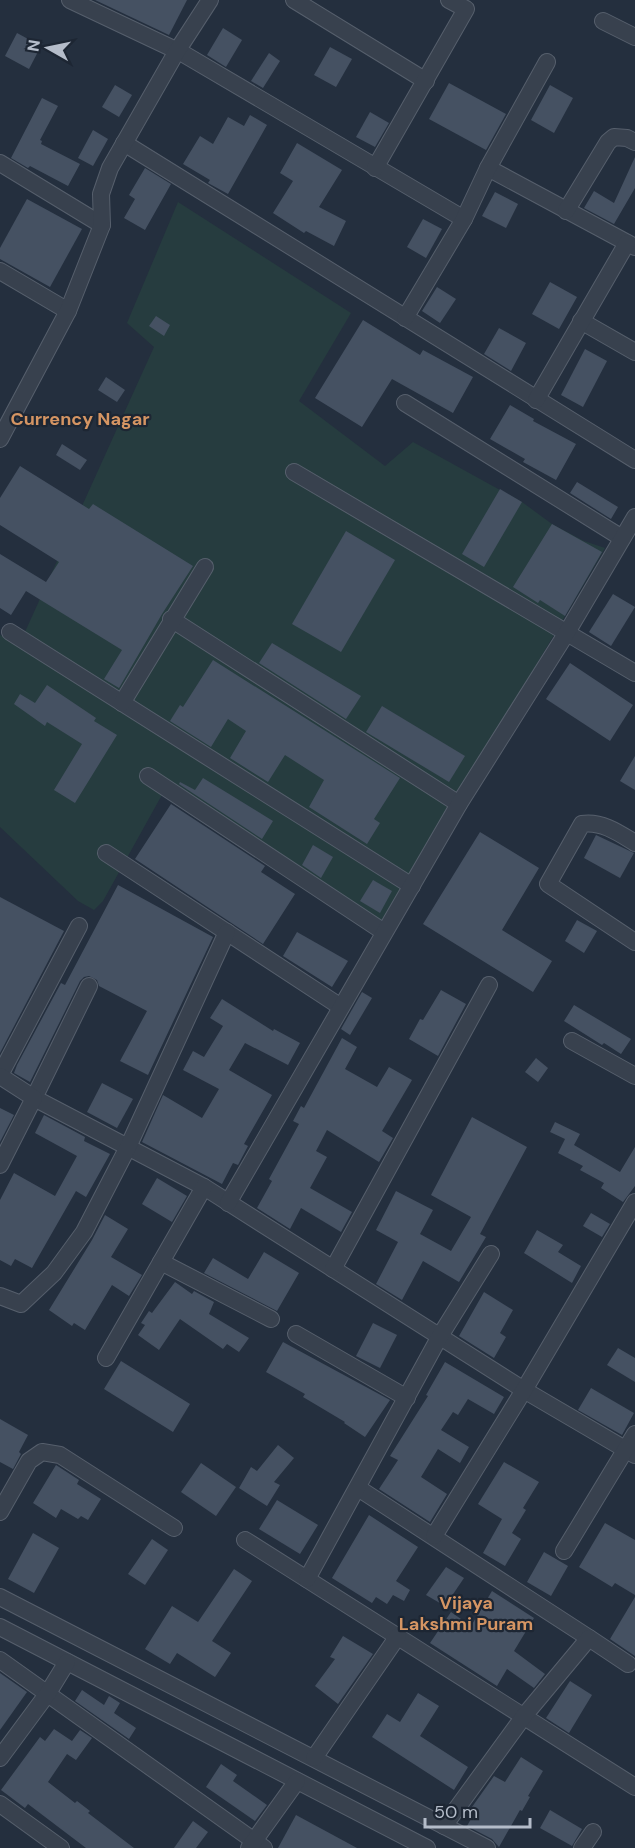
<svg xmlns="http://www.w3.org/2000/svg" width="635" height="1848" font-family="'DM Sans',sans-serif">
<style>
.green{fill:#263c3f}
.building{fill:#455162}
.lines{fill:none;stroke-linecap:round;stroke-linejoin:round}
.minor-casing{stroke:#565f6c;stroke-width:18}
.minor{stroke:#38414e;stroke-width:16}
.labels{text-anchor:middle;stroke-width:4.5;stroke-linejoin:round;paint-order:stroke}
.neighbourhood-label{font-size:18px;font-weight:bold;fill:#d59563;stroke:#1d2633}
</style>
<rect width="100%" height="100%" fill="#242f3e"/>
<path class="green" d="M178,202L351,313L299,401L385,466L413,442L522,502L552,524L584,541L605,548L377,936L163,793L103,901L94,910L78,901L0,827V635L20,643L154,347L127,323Z"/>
<g class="building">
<path d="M95,0H187L169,35Z"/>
<path d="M223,28L242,40L226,67L207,55Z"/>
<path d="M17,33L41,46L29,69L5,56Z"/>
<path d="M330,47L352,59L336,87L314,75Z"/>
<path d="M269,53L280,61L263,88L251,81Z"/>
<path d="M449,83L506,114L486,150L429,119Z"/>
<path d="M115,85L132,95L119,117L102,107Z"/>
<path d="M550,85L573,98L554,133L531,120Z"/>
<path d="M42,98L58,106L40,140L42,141L41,144L80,164L68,186L30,166L28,168L11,158Z"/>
<path d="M370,112L389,123L375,147L356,137Z"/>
<path d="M250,115L267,125L228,194L208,183L210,180L183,164L200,136L213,144L228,117L244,126Z"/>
<path d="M93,130L108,139L93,166L78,158Z"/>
<path d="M297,143L342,170L319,207L346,221L334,246L306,231L304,233L273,213L293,181L280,173Z"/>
<path d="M635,157V188L614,224L584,208L594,191L614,203Z"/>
<path d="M145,168L171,184L145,230L124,218L135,199L129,195Z"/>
<path d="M495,192L518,204L506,228L482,216Z"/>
<path d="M27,199L82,229L50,287L0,259V248Z"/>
<path d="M423,219L442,229L426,258L407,247Z"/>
<path d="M550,282L577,297L559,329L532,314Z"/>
<path d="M437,287L456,299L440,323L422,311Z"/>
<path d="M156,316L170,325L164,336L149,326Z"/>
<path d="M363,320L420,355L423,350L473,377L453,413L392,379L362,427L315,398Z"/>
<path d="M499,328L526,343L511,371L484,354Z"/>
<path d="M585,349L607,361L583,407L561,395Z"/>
<path d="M106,377L125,390L117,402L98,390Z"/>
<path d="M510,405L534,419L533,421L576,444L556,480L523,462L525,459L490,439Z"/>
<path d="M62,444L87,460L80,470L56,455Z"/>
<path d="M20,466L89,509L93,504L193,566L162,614L119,688L104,679L122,650L26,591L11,615L0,608V554L46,582L59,562L0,525V498Z"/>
<path d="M577,482L618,507L611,519L570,493Z"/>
<path d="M500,489L522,502L484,567L462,554Z"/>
<path d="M552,524L602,552L565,616L540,600L538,603L513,587Z"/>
<path d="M346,531L395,560L341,652L292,624Z"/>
<path d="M613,594L635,607L611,646L589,632Z"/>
<path d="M272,643L361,696L346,719L259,663Z"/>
<path d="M213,660L400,778L374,819L380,823L367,844L309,807L324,780L285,755L268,782L230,758L246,731L228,719L211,747L170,721L180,705L183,707Z"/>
<path d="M570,663L633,705L610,741L546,699Z"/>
<path d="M47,685L96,718L94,721L117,735L75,803L54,790L82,744L47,722L45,726L14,704L20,694L35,703Z"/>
<path d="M382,706L465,756L449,782L366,732Z"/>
<path d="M635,756V790L620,781Z"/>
<path d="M203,778L273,821L262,839L179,784L180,782L195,790Z"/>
<path d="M171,804L265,866L261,872L295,894L263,944L135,859Z"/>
<path d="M480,832L539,868L502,930L552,961L533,992L423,924Z"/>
<path d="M596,835L634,853L620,878L584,858Z"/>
<path d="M313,845L333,857L321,878L302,865Z"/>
<path d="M373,880L392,891L380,913L360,901Z"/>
<path d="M118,885L213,937L148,1075L120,1061L147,1011L99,986L97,980L89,976L84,977L80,981L30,1082L14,1073L17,1065L61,983L65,985Z"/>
<path d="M0,897L64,931L0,1053Z"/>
<path d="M577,920L597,931L584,953L565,941Z"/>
<path d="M297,932L348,961L332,987L283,956Z"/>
<path d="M441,990L466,1004L438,1056L409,1039L420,1019L423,1020Z"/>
<path d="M362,992L372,998L350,1035L341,1029Z"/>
<path d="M222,999L273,1031L274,1029L300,1043L288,1065L245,1043L229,1070L272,1095L244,1144L248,1146L238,1165L233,1163L222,1184L142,1142L163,1095L202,1118L219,1089L183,1070L193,1051L204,1057L223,1026L210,1018Z"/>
<path d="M574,1005L631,1039L621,1054L604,1043L602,1045L564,1021Z"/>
<path d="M342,1038L357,1047L345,1069L377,1087L389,1067L412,1080L382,1131L393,1138L379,1162L327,1130L316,1151L327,1157L310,1188L352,1212L341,1232L301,1208L290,1229L257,1208L272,1181L269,1179L299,1124L293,1121L301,1106L304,1108Z"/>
<path d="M536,1058L548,1068L538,1082L525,1072Z"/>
<path d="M102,1083L133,1099L117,1128L87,1112Z"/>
<path d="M0,1108L14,1115L0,1142Z"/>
<path d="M44,1115L85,1137L84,1141L110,1154L86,1197L76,1191L32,1268L15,1259L11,1266L0,1260V1200L14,1173L55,1196L77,1156L35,1133Z"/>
<path d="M472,1117L527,1147L480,1234L486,1237L459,1282L423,1261L402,1300L376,1284L398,1242L376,1230L396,1191L433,1210L420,1234L451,1251L471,1217L431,1195Z"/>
<path d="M555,1122L580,1134L574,1145L620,1172L635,1147V1186L623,1202L601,1188L604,1183L580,1170L583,1166L558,1153L565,1139L550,1132Z"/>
<path d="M157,1178L187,1196L172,1222L142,1204Z"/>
<path d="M591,1213L610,1224L602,1237L583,1226Z"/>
<path d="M105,1215L128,1229L111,1257L142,1275L129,1296L112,1285L85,1330L74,1323L72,1326L49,1310L92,1240Z"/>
<path d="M537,1230L563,1245L558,1252L581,1266L572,1283L524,1253Z"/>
<path d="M264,1252L299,1273L277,1311L204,1273L213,1258L248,1279Z"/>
<path d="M175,1282L192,1294L194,1291L214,1302L209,1314L249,1338L239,1352L227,1344L223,1349L180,1319L159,1350L138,1335L145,1325L141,1323L149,1311L152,1313Z"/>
<path d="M484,1292L513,1310L500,1333L506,1337L494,1358L459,1336Z"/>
<path d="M373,1323L397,1335L380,1368L356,1356Z"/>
<path d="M283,1342L390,1400L365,1437L344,1423L345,1422L303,1397L305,1394L266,1372Z"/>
<path d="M618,1348L635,1358V1382L607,1365Z"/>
<path d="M121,1361L190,1404L173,1432L104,1389Z"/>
<path d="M445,1362L504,1397L494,1414L468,1399L458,1415L453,1412L441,1430L469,1447L460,1463L438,1449L421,1477L447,1494L430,1522L379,1489L398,1460L390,1456L428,1396L426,1395Z"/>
<path d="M591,1388L634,1413L622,1435L578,1410Z"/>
<path d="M0,1419L28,1435L19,1452L21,1454L13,1469L0,1462Z"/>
<path d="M278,1445L294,1458L274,1482L280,1485L267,1506L239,1488L251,1467L257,1471Z"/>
<path d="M504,1462L539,1482L523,1508L526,1510L512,1533L521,1539L505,1566L483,1553L502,1519L478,1504Z"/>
<path d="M201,1463L236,1487L216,1516L181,1492Z"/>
<path d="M56,1465L79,1480L77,1484L101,1499L88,1520L81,1516L78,1519L61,1509L56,1518L33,1503Z"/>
<path d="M277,1500L318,1525L300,1554L259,1529Z"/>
<path d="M369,1515L418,1547L396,1581L410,1590L404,1601L393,1595L387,1604L376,1597L372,1603L332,1578Z"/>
<path d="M605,1523L635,1540V1595L615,1583L612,1587L579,1567Z"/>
<path d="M33,1533L59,1548L34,1593L8,1579Z"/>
<path d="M152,1539L168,1550L145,1585L128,1574Z"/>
<path d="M544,1552L568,1566L551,1596L527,1582Z"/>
<path d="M446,1567L464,1578L445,1606L426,1595Z"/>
<path d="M234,1569L252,1581L212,1641L231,1653L215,1677L177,1653L170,1664L145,1649L172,1606L198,1622Z"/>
<path d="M492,1591L534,1618L514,1651L545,1674L534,1688L507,1669L497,1686L430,1643L451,1612L471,1626Z"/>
<path d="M635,1597V1656L610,1639Z"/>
<path d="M343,1636L373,1654L338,1704L315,1686L335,1659L330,1657Z"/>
<path d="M0,1673L27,1692L0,1730Z"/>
<path d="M570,1681L592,1695L569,1733L546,1718Z"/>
<path d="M82,1690L104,1705L109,1696L120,1703L114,1713L136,1728L129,1739L75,1701Z"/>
<path d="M418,1693L439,1706L420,1736L468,1767L454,1790L372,1737L387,1714L400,1722Z"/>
<path d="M54,1729L72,1741L80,1730L92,1738L76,1760L67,1754L48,1782L75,1803L77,1801L90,1811L88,1813L134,1848H86L28,1804L25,1808L1,1790L40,1737L45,1741Z"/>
<path d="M521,1757L543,1771L528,1796L530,1797L522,1811L520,1810L499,1847L492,1839L467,1826L476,1810L472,1807L494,1776L505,1782Z"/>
<path d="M221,1764L237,1775L233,1781L267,1805L255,1821L206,1787Z"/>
<path d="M550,1810L582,1829L572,1846L540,1828Z"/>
<path d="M296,1815L357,1848H278Z"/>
<path d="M193,1821L208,1832L196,1848H174Z"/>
</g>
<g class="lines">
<g class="minor-casing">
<g id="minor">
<path d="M70,0L182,53L464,219"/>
<path d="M294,0L426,81"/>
<path d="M603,21L635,37"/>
<path d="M124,143L635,460"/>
<path d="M0,163L102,225"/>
<path d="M375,168L466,9L449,0"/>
<path d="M488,168L635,247"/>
<path d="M566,211L608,142L614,137L627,138L635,142"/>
<path d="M0,271L68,311"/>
<path d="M405,318L464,219L488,168L547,62"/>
<path d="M581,321L635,352"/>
<path d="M536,400L627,243"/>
<path d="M405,403L622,538"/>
<path d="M0,439L68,311L102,225L101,194L110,168L177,51L210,0"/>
<path d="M294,472L635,673"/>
<path d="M171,619L459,804"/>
<path d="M10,632L412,886"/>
<path d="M122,703L205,567"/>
<path d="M148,776L384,932"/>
<path d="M635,843C619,833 602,821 582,824L548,884L635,942"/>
<path d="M106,853L341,1007"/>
<path d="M89,986L34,1098L204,1187L524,1390L635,1455"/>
<path d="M572,1041L635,1076"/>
<path d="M0,1075L79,926"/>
<path d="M0,1076L34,1098L0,1165"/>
<path d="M228,1203L459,804L566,634L635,517"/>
<path d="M161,1262L271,1319"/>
<path d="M333,1269L489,985"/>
<path d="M0,1296L21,1304L54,1273L84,1232L128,1147L227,932"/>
<path d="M296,1334L407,1398"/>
<path d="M106,1358L204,1187"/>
<path d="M358,1488L589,1638"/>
<path d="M0,1512L29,1461L42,1452L60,1455L174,1528"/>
<path d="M434,1536L524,1390L635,1202"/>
<path d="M245,1540L635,1787"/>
<path d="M564,1551L635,1434"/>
<path d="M307,1579L440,1336L491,1254"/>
<path d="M0,1597L487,1848"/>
<path d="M0,1627L427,1848"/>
<path d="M0,1660L264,1848"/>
<path d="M0,1758L48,1693L67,1662"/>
<path d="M314,1758L398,1636"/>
<path d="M0,1804L61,1848"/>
<path d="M444,1826L524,1716L589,1638L628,1664"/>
<path d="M249,1848L297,1781"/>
<path d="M582,1848L593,1832"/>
</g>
</g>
<use href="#minor" class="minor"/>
</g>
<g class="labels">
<g class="neighbourhood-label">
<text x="80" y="425">Currency Nagar</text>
<text x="466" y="1609">Vijaya<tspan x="466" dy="21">Lakshmi Puram</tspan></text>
</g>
</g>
<g transform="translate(48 48) rotate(279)" stroke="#1d2633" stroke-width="4.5" paint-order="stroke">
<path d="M0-4.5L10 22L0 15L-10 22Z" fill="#b4bcc9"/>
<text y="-9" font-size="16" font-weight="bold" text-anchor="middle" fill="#b4bcc9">N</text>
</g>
<path d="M425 1818v9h105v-9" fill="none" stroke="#b4bcc9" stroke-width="3"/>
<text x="434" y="1818" font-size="18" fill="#b4bcc9" stroke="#1d2633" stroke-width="4.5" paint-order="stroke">50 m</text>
</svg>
